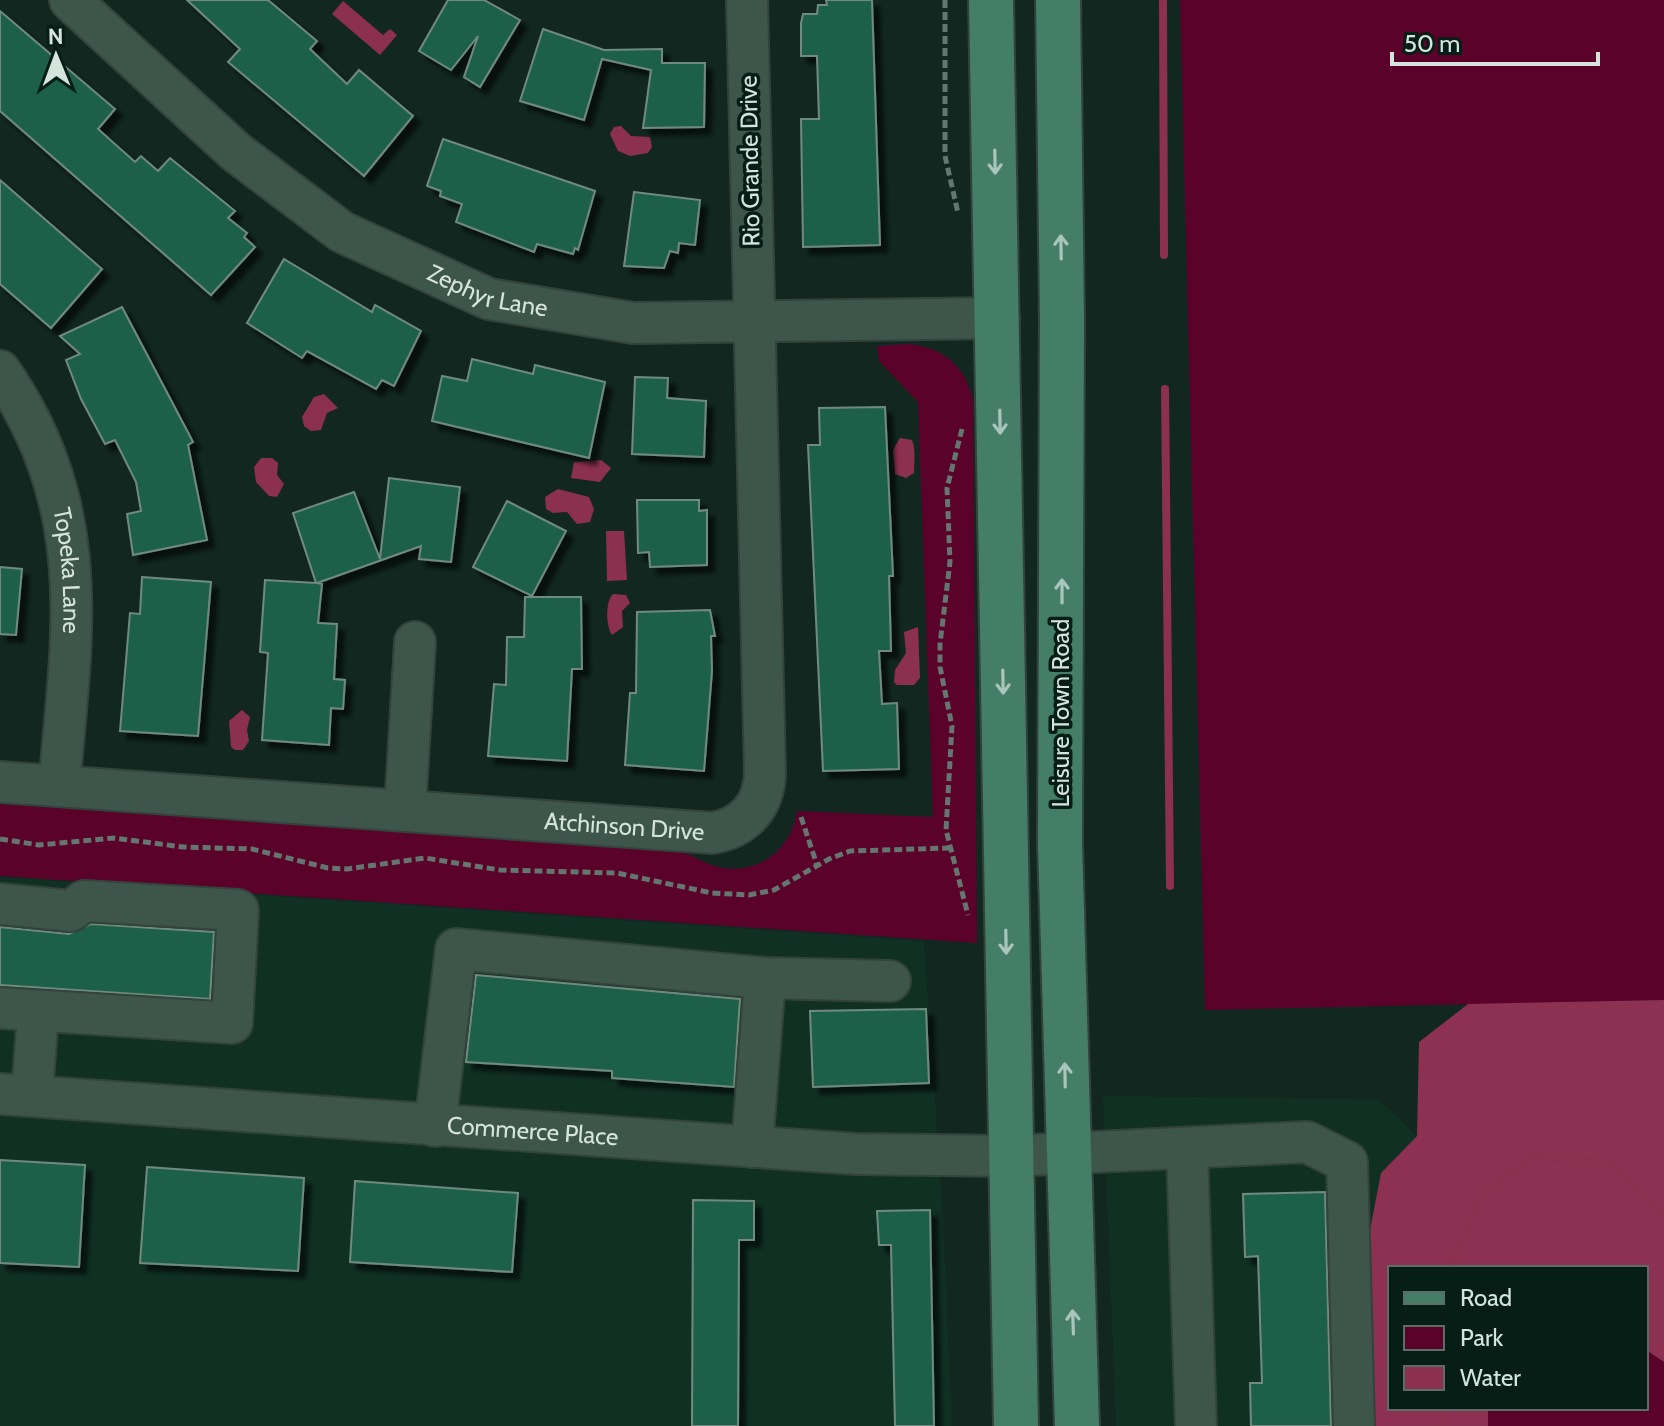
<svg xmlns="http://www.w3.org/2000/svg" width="1664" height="1426" font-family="Cabin,sans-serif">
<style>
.built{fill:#103024}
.green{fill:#5a022a}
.forest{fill:#8c3151}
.water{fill:#8c3050}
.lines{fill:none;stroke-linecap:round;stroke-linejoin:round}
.stream{stroke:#8c3050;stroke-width:8}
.building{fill:#1e604a;stroke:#718a7f;stroke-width:2;filter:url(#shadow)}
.minor-casing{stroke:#33433c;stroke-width:44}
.major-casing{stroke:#33433c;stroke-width:48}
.path{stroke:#63766f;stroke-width:5;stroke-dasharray:8 4;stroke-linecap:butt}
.minor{stroke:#3d554b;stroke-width:40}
.major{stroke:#447d68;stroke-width:44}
.oneway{stroke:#aac5bb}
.labels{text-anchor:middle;stroke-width:7;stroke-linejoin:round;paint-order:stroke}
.street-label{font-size:24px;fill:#d6e4de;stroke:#071e16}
</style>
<defs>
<filter id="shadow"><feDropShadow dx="7" dy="7" stdDeviation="2" flood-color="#0009"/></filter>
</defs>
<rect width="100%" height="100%" fill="#11271f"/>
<g class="built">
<path d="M0,877L924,941L942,1199L952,1426H0Z"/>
<path d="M1103,1096L1378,1099L1417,1136L1381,1173L1368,1240L1374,1426H1116Z"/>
</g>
<g class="green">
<path d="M1180,0H1664V1000L1205,1010Z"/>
<path d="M908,344C943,347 966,366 973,401L977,943L0,876V804L682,852C694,856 706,864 718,867C758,876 792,849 797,811L933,817L918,402L879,361L877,346Z"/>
<path d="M1646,1350L1664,1362V1426H1488V1408H1646Z"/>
</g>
<path class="forest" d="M1664,1000V1362L1646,1350V1268H1390V1408H1488V1426H1374L1368,1240L1381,1173L1417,1136L1419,1042L1468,1004Z"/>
<g class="water">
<path d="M343,1L383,35L390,29L397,35L380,55L332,14Z"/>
<path d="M621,126L631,136L650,137L652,147L648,153L630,156L618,151L610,134L614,127Z"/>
<path d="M324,394L338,408L327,413L321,430L311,431L304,426L302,417L314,397Z"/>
<path d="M900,438L912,440C916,449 914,463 914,473L906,478L895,474L893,450Z"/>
<path d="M261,458H272L278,463L277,475L284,484L277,497L269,496L256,482L254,467Z"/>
<path d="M601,460L611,468L600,482L571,478L574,462Z"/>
<path d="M558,489L589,497L594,509L590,522L577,524L567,512L553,513L546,509L545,497Z"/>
<path d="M606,531H624L627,580L607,581Z"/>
<path d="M613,594L626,595L630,603L622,611L623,627L612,635C606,626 605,602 613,594Z"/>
<path d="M918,627L920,678L914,685H897L894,682L895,670L906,653L904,632Z"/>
<path d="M242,710L250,717L247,730L249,741L243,750H235L231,747L229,721Z"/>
</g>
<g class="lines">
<g class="stream">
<path d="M1163,0L1164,255"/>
<path d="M1165,389L1170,886"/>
<path d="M1450,1268L1484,1191L1533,1157L1607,1161L1664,1219"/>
<path d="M1442,1426V1408"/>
</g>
</g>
<g class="building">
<path d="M187,0H268L317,41L310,49L347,84L359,70L413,116L364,176L228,62L240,49Z"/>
<path d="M448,0H484L520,20L480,87L464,77L478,36L451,70L419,51Z"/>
<path d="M826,0H872L880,245L803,247L801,119H819L817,56H801V23L803,14H817L818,5H827Z"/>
<path d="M0,11L115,109L98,129L135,162L141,156L158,171L170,158L235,211L228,218L247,233L244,237L255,247L211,295L0,111Z"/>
<path d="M543,29L604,50L662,49V63H705L704,127L643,128L651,70L602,59L584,120L520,101Z"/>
<path d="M443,139L595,191L578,250L575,248L573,254L537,244L534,252L456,222L462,204L440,196L441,191L427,186Z"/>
<path d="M0,180L102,269L51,328L0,284Z"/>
<path d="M634,192L700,200L695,245L679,243L678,253L670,251L664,268L624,266Z"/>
<path d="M284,259L372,312L375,305L421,331L394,386L382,380L376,389L307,351L302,358L247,323Z"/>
<path d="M122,307L193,442L188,445L207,540L133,555L127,514L141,511L136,482L115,440L105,444L81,399L66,360L80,354L60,336Z"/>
<path d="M472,359L533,374L535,365L605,382L589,458L432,421L442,376L467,381Z"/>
<path d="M635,377L668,378L667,398L706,401L704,457L632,454Z"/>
<path d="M885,407L893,576H889L891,651H879L882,704L897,703L899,769L823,771L808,445H820L819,408Z"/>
<path d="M389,478L460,487L451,562L419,559L421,546L317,583L322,584L318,623L337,624L334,679L345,680L343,709L331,708L329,745L262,740L268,653L260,652L265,580L316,583L293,513L354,492L380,559Z"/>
<path d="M637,500H699V511L707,510V565L650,567L649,552L638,553Z"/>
<path d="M507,501L566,531L532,596L473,567Z"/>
<path d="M0,567L22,569L16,635L0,634Z"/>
<path d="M142,577L211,582L198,736L120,731L130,613L140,614Z"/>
<path d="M525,597H581L582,669H572L567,761L488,756L494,684L506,685L507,637H524Z"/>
<path d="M710,610L715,636H711L712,671L704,771L625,765L630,693H636L637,612Z"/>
<path d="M91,924L214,932L210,999L0,985V927L69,934Z"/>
<path d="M476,975L740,999L734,1087L612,1078V1071L466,1062Z"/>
<path d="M926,1009L929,1083L813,1087L810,1011Z"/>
<path d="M0,1160L85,1165L79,1267L0,1263Z"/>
<path d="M147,1167L304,1178L298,1271L140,1263Z"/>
<path d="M355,1181L518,1193L512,1272L350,1262Z"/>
<path d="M1325,1192L1331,1426H1251L1250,1383H1262L1258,1256L1245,1257L1243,1194Z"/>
<path d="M693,1200L754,1201V1240H739L738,1426H692Z"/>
<path d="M930,1210L934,1426H895L891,1245H879L877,1211Z"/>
</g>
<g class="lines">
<g class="minor-casing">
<g id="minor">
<path id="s1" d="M70,0L236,152L342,232L489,299L633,323L999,318"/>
<path id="s2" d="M0,371C94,507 73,631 59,786"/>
<path id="s3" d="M0,782L713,833C745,827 764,806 765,773L747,0"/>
<path d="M405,810L415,642"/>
<path d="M0,904L71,911L84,901L238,910L232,1023L0,1008"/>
<path id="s4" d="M0,1094L857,1154L1009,1156L1307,1142L1347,1162L1354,1426"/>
<path d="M32,1096L38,1011"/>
<path d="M435,1126L456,949L765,978L890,981"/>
<path d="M752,1147L765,978"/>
<path d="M1187,1149L1196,1426"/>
</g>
</g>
<g class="major-casing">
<g id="major">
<path d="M991,0L1016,1426"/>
<path d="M1058,0L1062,319L1060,843L1077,1426"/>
</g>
</g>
<g class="path">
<path d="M945,0V156L958,213"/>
<path d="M962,429L947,488L950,562L940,644V667L952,726L946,830L968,915"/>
<path d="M801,817L817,865"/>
<path d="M0,839L39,845L114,838L183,847L252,849L328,868L347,869L425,858L500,870L617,873L712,893L749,895L774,890L829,859L850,851L950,848"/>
</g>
<use href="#minor" class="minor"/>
<use href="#major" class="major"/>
</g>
<defs><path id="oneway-shaft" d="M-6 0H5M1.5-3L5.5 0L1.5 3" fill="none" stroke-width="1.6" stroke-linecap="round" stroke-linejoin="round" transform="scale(2)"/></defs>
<g class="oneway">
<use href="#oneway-shaft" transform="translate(995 162) rotate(89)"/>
<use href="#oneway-shaft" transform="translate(1061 247) rotate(-91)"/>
<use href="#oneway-shaft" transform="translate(1000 422) rotate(89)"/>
<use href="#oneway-shaft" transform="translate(1062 591) rotate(-90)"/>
<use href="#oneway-shaft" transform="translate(1003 682) rotate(89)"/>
<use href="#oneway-shaft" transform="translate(1006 942) rotate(89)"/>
<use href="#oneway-shaft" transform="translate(1065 1075) rotate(-91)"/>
<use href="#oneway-shaft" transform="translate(1073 1322) rotate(-92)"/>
</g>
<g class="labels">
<g class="street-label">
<text transform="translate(750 161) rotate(-91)" y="8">Rio Grande Drive</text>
<text dy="8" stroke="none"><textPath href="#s1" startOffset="516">Zephyr Lane</textPath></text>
<text dy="8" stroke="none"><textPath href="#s2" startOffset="214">Topeka Lane</textPath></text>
<text transform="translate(1061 713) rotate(-90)" y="8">Leisure Town Road</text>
<text dy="8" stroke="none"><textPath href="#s3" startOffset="626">Atchinson Drive</textPath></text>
<text dy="8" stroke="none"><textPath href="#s4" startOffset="534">Commerce Place</textPath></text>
</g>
</g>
<rect x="1388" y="1266" width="260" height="144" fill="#071e16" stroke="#5a6d66" stroke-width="2"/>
<rect x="1404" y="1292" width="40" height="12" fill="#447d68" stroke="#5a6d66" stroke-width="2"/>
<text x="1460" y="1306" font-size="24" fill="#d6e4de">Road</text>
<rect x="1404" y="1326" width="40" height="24" fill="#5a022a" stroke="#5a6d66" stroke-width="2"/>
<text x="1460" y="1346" font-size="24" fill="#d6e4de">Park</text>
<rect x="1404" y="1366" width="40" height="24" fill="#8c3050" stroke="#5a6d66" stroke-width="2"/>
<text x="1460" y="1386" font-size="24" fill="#d6e4de">Water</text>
<g transform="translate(56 56) rotate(359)" stroke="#071e16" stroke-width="6" paint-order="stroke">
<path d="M0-6L14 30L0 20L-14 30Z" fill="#d6e4de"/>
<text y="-12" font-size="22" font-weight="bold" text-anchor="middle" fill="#d6e4de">N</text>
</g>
<path d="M1392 52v12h206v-12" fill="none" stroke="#d6e4de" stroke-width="4"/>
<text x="1404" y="52" font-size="24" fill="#d6e4de" stroke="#071e16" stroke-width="6" paint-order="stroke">50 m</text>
</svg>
